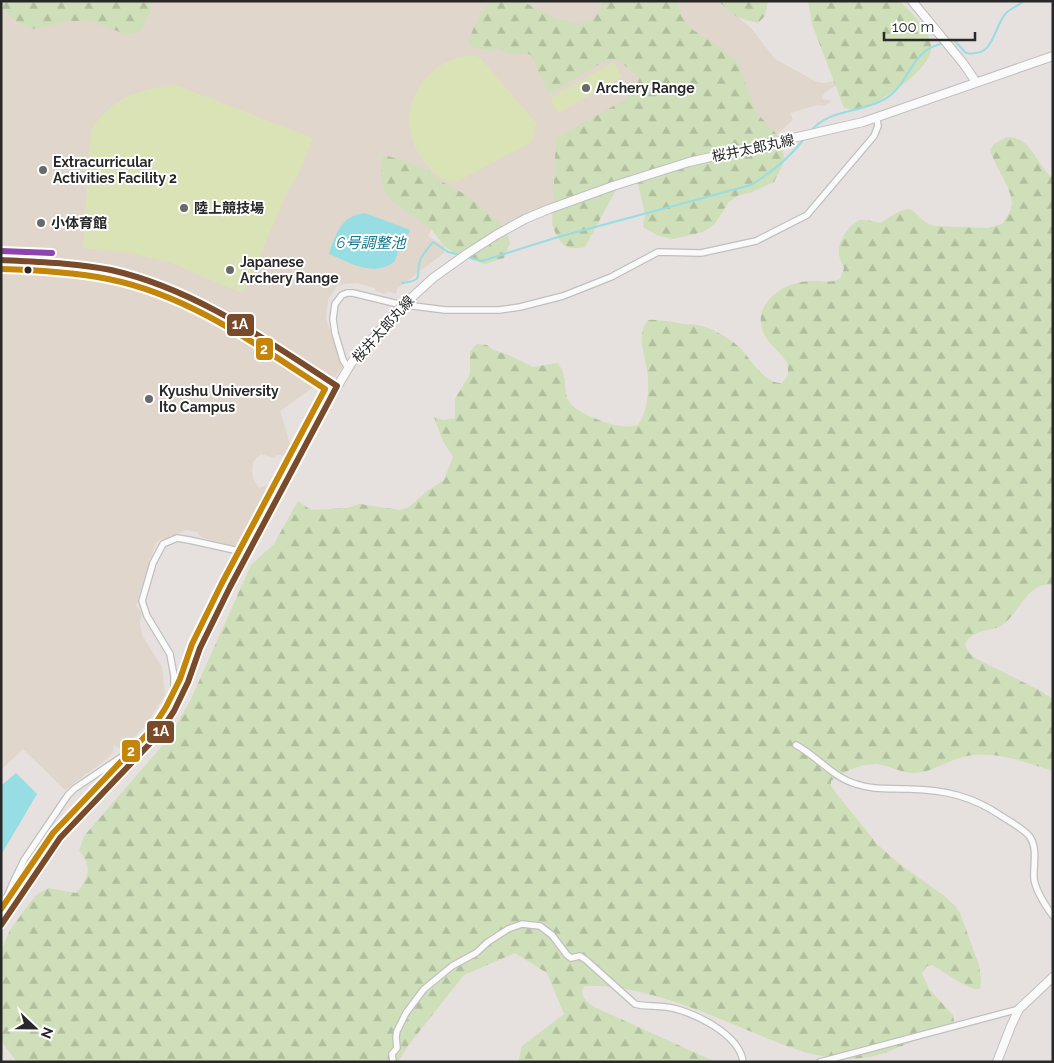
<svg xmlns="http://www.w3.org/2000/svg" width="1054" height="1063" font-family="Raleway,'Noto Sans JP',sans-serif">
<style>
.education{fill:#e0d6cc}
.forest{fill:url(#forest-firs)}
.pitch{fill:#dae3b6}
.water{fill:#96dde4}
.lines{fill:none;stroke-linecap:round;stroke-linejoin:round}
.stream{stroke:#96dde4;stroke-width:2}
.street-casing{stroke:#c0bfbf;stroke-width:8}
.secondary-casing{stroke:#c0bfbf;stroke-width:10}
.street{stroke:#fbfafa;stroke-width:5.5}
.secondary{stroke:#fbfafa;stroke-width:8}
.secondary-bridge-casing{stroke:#c0bfbf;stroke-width:10;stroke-linecap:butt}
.secondary-bridge{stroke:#fbfafa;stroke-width:8}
.bus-1-casing{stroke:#fff;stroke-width:10}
.bus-2-casing{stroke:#fff;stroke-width:10}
.bus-3-casing{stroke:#fff;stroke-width:10}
.bus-1{stroke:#7a4b2a;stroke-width:6}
.bus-2{stroke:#c3860a;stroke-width:6}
.bus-3{stroke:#8e44ad;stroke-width:6}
.poi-dot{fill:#6a6968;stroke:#fff;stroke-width:2}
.bus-dot{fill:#282828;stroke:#fff;stroke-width:2}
.labels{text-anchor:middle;stroke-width:4;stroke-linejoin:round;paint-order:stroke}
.poi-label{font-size:14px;font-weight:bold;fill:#282828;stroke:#fff;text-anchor:start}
.street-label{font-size:14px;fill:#282828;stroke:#fff}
.water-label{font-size:15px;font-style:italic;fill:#15798e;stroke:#fff}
.line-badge{stroke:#fff;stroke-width:2}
.badge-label{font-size:14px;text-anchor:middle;font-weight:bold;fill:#fff}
</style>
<defs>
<pattern id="forest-firs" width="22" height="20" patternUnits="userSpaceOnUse" patternTransform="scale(1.25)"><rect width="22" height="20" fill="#cfdfb9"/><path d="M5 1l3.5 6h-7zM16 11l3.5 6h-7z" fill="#b2bf9f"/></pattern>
</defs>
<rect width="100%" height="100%" fill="#e6e1de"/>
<path class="education" d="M1,1H728L735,9L740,19L751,28L775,59L817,82L823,83L835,81L840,83L825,92L822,97V99L831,101L825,106L817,105L790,113L793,120L773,138L585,191L526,214L489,232L433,226L428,236L444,246V253L398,288L396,294L387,291L385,294L375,290V288L357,283L344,284L337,286L328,300L326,319L329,328L342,348L345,364L326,388L319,383L280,411L293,453L290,456L277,455L274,458L261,454L253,462L252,473L254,481L259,488L272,483L280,485L266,510L264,511L246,550L201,537L197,532L186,530L163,540L162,538L156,543L152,554V558H149V564L136,606L142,613L140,622L142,635L162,667L165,695L145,726L126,745L119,748L113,745L114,751L108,758L65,790L23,749L1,770Z"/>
<g class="forest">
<path d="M1,1H152L148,18L139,33L125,34L91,21H68L35,29L27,27L16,21L1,8Z"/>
<path d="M491,1H522L554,18L578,24L594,19L604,1H676L682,17L690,28L719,47L737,61L756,112L779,137L785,160L774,182L750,193L739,195L729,202L714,225L703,232L673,239L659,236L643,227L645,214L638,184L630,178L622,179L585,247C565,252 558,242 552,224L556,138L628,98L640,78L618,60L603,62L549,94L537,69L532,56L527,53L511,55L497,48L492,51L472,47L468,42C474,28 479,11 491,1Z"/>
<path d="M719,1H768L765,16L758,23C740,19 732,16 719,1Z"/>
<path d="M808,1H900C912,14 928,27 931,45C935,68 879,104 859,109C854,110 850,109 844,108L812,24Z"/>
<path d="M1007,137C1033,137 1035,165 1053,178V585C1030,580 1019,611 1005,623C993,634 973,626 965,645L969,653L977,659L1039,690L1053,699V771C1023,762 994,749 963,757C947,761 932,772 915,773C901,773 891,766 877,764C860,763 844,772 831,781V786L836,793L878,845L901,865L946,897L955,906L960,913L979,965L981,980L980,989C968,991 944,971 932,965L927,966L922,973L929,989L953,1015L954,1021L952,1028C941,1032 930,1035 919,1039C900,1046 883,1056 862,1058C822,1062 788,1047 752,1032C704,1012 637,983 585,986L582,990C582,999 588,1002 594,1007L716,1062H518L522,1046L564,1014L547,973L515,953L464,975L407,1047L398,1062H17L1,1041V951L10,930L35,896L48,888L76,893C89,878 93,866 79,851L84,836L169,738L191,699L251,565L274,544L298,501L311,510L347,508L360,504L400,510L409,507L427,491L444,480L453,457L443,441L434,417L444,420L455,418V399L470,374V351L477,344L487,345L494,350L511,356L533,367L557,363C568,373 563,387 568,400C572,411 610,426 622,426C627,427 633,426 638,425C649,410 650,382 646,365C643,349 637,335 648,320C660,319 668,322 679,323C685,325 692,324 698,325C712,328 728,337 739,347C751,358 763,384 782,383L788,375C788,372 788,366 787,363C782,353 770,346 765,336C760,327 759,315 764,307C774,289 794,281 813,281C823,281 830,283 840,279L844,268C842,263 839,258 839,253C838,242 849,224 860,220C866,219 874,222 880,223L898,212L908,209L912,210L925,222L934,226L988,228L1002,224C1006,218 1012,210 1012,202C1010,185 995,167 990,150L994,144Z"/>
<path d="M383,155L403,160L429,171L443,182L468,196L500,224L507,233L510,243L504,258L485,264L457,255L444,246L432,230L392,201L385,192L381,180V162Z"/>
</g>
<g class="pitch">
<path d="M474,55L480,58L536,123L532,142L456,182C445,182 438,176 430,168C388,126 414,60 474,55Z"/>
<path d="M614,62L622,77L558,113L550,98Z"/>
<path d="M165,86H178L313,138L297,177L289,188L264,246L253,276L242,293L169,262L129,253L83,248L91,130C111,100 130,93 165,86Z"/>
</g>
<g class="water">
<path d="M365,213L410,230L409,234L403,235L395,261C374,278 351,263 329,254C336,233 341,216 365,213Z"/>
<path d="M16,773L37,794L1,855V786Z"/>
</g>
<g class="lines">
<g class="stream">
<path d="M948,41L954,40L966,53C996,58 992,27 1007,12C1012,8 1019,5 1024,1"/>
<path d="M810,132C828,109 859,113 883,100C904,90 907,67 923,53C928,48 936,45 944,43"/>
<path d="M467,257L482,261L558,237L751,185C773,171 787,160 804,139"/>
<path d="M402,283C428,280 413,274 421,258C424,253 429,247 433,242L448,252L460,255"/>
</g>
<g class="street-casing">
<g id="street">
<path d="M348,368L343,360L335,333L333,319L335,304L342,295L347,293H353L398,304L445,310H499L520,307L563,296L611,277L658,252L701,253L756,241L807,215L874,136L878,126L877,118"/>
<path d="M796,745C817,756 832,777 856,784C873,790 891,788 909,789C946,790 972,796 1003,817C1012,823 1024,829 1030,837C1038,849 1033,865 1034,879C1036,892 1045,905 1053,916"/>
<path d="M1,912L12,885L24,860L68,795L74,789L132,750L161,716L169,704L174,691V676L170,654L147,616L142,601L153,563L163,544L177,538L189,540L248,553"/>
<path d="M393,1062L392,1054L397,1048L396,1037L397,1031L406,1013L424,989L452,966L476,953L488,942L508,929L522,924L540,926L552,935L567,955L571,958L580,956L586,960L635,1004C645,1007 655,1005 666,1007C691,1010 740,1034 743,1062"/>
<path d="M820,1062L1019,1009"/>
</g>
</g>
<g class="secondary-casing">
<g id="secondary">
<path d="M912,1L963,63L976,82"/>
<path d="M409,300L433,278L468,253L496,235L525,219L549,209L613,186L689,162L863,122L1053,56"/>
<path d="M1,925L60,838L159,734L174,711L188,682L200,648L230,587L322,412L352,362L396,312"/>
<path d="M997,1062L1011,1026L1019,1009L1053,977"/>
</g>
</g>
<use href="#street" class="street"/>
<use href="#secondary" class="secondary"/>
<g class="secondary-bridge-casing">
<path id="secondary-bridge" d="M396,312L409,300"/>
</g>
<use href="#secondary-bridge" class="secondary-bridge"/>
<g class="bus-1-casing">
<path id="bus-1" d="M1,260C38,262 75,263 111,270C195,289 266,340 337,386L230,587L200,648L188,682L174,711L159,734L60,838L1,925"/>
</g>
<g class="bus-2-casing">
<path id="bus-2" d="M1,269C37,270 73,272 108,279C189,295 257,345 325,389L222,583L192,644L180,679L166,707L152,729L53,833L1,909"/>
</g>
<g class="bus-3-casing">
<path id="bus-3" d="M1,251L52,253"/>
</g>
<use href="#bus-1" class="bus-1"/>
<use href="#bus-2" class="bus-2"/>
<use href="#bus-3" class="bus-3"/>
</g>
<g class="poi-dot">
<circle cx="586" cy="88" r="5"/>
<circle cx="43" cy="170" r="5"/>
<circle cx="184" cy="208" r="5"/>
<circle cx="41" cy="223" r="5"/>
<circle cx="230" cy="270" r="5"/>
<circle cx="149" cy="399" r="5"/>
</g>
<circle class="bus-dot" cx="28" cy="270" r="4.5"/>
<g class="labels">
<g class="poi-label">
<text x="596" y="93">Archery Range</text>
<text x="53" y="167">Extracurricular<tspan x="53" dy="16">Activities Facility 2</tspan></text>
<text x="194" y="213">陸上競技場</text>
<text x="51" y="228">小体育館</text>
<text x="240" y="267">Japanese<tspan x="240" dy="16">Archery Range</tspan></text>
<text x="159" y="396">Kyushu University<tspan x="159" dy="16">Ito Campus</tspan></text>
</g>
<g class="street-label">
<text transform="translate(753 148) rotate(-12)" y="5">桜井太郎丸線</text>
<text transform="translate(383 329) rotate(-48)" y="5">桜井太郎丸線</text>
</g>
<g class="water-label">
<text x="371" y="248">6号調整池</text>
</g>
</g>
<g class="line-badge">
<rect x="226" y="313" width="29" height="24" rx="5" fill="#7a4b2a"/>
<rect x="255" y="337" width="19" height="24" rx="5" fill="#c3860a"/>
<rect x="146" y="720" width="29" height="24" rx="5" fill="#7a4b2a"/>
<rect x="121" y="739" width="20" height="24" rx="5" fill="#c3860a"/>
</g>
<g class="badge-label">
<text x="240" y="329">1A</text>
<text x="264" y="354">2</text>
<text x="161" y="736">1A</text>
<text x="131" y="756">2</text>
</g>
<rect width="1054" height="1063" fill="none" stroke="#282828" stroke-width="5"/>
<g transform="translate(35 1028) rotate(112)" stroke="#ffffff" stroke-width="4" paint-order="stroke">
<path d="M0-4L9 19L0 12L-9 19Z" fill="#282828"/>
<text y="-8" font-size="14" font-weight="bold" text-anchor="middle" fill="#282828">N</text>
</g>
<path d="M884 32v8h91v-8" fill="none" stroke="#282828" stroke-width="2.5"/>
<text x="892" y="32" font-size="15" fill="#282828" stroke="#ffffff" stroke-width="4" paint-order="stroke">100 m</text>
</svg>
